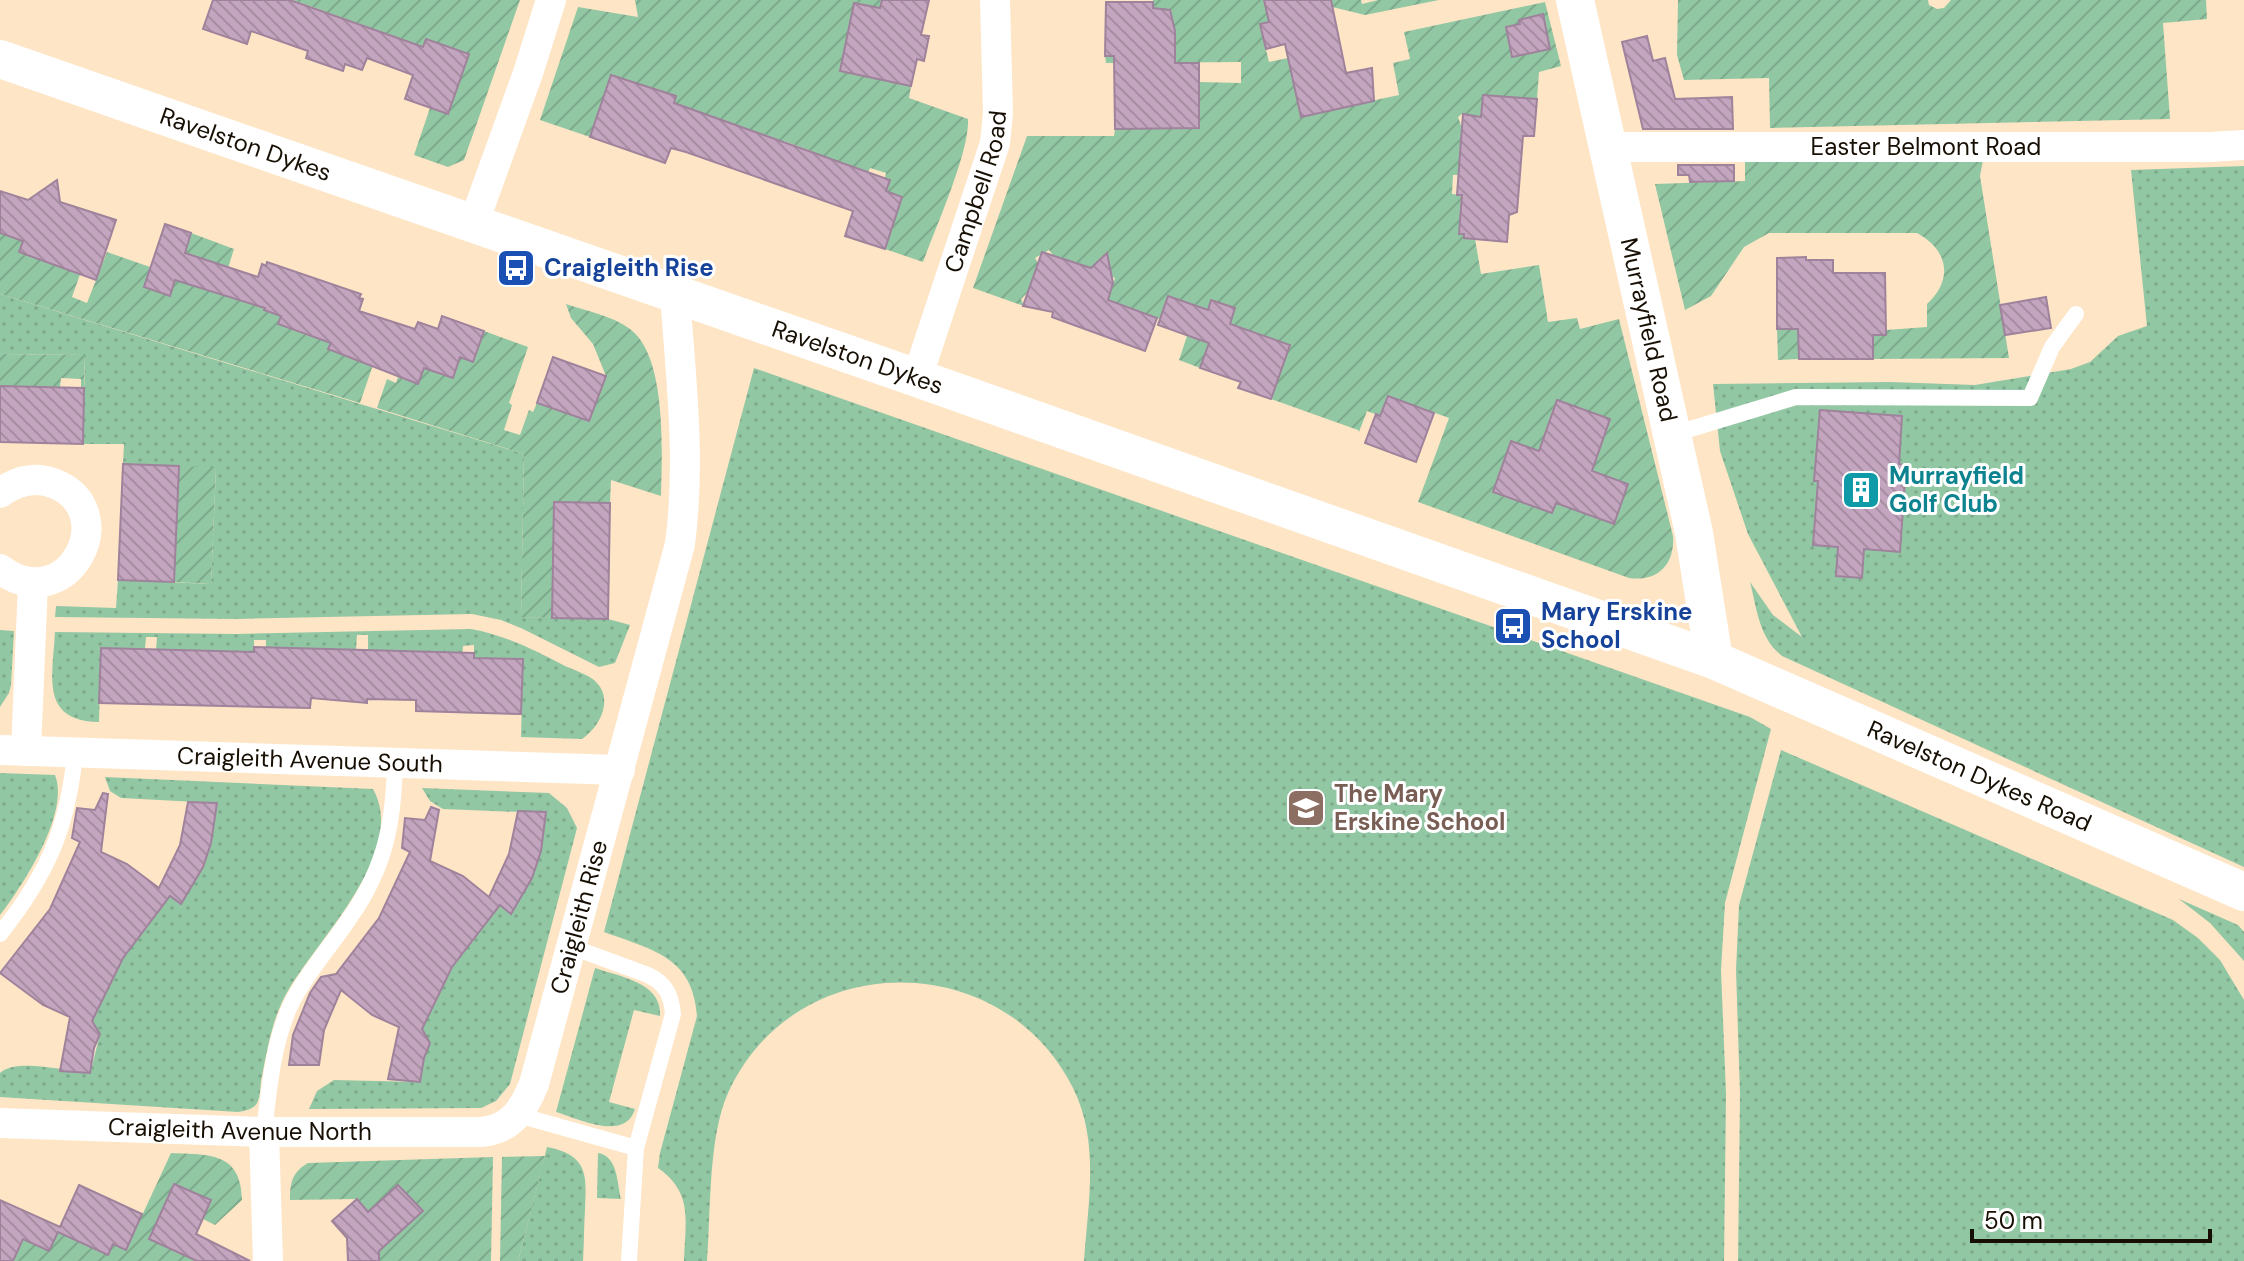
<svg xmlns="http://www.w3.org/2000/svg" width="2244" height="1261" font-family="'DM Sans',sans-serif">
<style>
.grass{fill:url(#grass-dots)}
.garden{fill:url(#garden-furrows)}
.building{fill:url(#building-back-hatch);stroke:#9f829b;stroke-width:2}
.lines{fill:none;stroke-linecap:round;stroke-linejoin:round}
.service{stroke:#fff;stroke-width:16}
.minor{stroke:#fff;stroke-width:30}
.tertiary{stroke:#fff;stroke-width:38}
.labels{text-anchor:middle;stroke-width:6;stroke-linejoin:round;paint-order:stroke}
.street-label{font-size:24px;fill:#170f04;stroke:#fff}
.transit-label{font-size:24px;font-weight:bold;fill:#164399;stroke:#fff;text-anchor:start}
.culture-label{font-size:24px;font-weight:bold;fill:#0d838f;stroke:#fff;text-anchor:start}
.education-label{font-size:24px;font-weight:bold;fill:#785e54;stroke:#fff;text-anchor:start}
</style>
<defs>
<pattern id="grass-dots" width="8" height="8" patternUnits="userSpaceOnUse" patternTransform="scale(2)"><rect width="8" height="8" fill="#92c7a4"/><path d="M2 2h.1M6 6h.1" fill="none" stroke="#7daa8c" stroke-width="1.8" stroke-linecap="round"/></pattern>
<pattern id="garden-furrows" width="10" height="10" patternUnits="userSpaceOnUse" patternTransform="scale(2)"><rect width="10" height="10" fill="#92c7a4"/><path d="M-1 1l2-2M0 10L10 0M9 11l2-2" fill="none" stroke="#7daa8c"/></pattern>
<pattern id="building-back-hatch" width="6" height="6" patternUnits="userSpaceOnUse" patternTransform="scale(2)"><rect width="6" height="6" fill="#c3a5bf"/><path d="M-1 5l2 2M0 0l6 6M5-1l2 2" fill="none" stroke="#a78da2"/></pattern>
</defs>
<rect width="100%" height="100%" fill="#fee5c5"/>
<g class="grass">
<path d="M2244,166V867L1782,656C1759,638 1757,609 1750,582L1773,615L1802,637L1748,534L1720,451L1713,384L1890,382L1975,385L2071,369L2090,362L2118,336L2147,326L2131,170Z"/>
<path d="M0,294L524,454L521,617L608,619L630,625L615,663L599,667L523,629L501,620L472,614L236,619L55,617L56,606L116,608L118,580L211,584L216,469L123,464L124,444H83L85,355L0,354Z"/>
<path d="M754,368L1750,717L1771,729L1725,903L1721,970L1726,1094L1724,1261H1084C1088,1203 1100,1142 1073,1088C1002,946 794,947 728,1093C708,1138 711,1211 707,1261H684C685,1222 694,1193 658,1168L660,1153L697,1016C693,957 653,950 604,932Z"/>
<path d="M471,629C505,635 534,650 565,666C574,670 586,674 594,680C615,698 600,727 582,739L521,737L523,660L474,658V645L463,646L462,658L368,650V635H357L356,650L266,653V640H254V652L156,650L157,637H146L145,649L101,648L99,722C39,721 53,675 55,632L236,634Z"/>
<path d="M0,630L14,631L11,685L9,693L0,707Z"/>
<path d="M1781,750L2173,920L2198,938L2220,960L2244,1000V1261H1738L1740,1094L1736,970L1739,905Z"/>
<path d="M0,773L55,775C70,813 23,885 0,915Z"/>
<path d="M105,777L373,789C408,851 319,938 289,989C273,1015 268,1046 262,1076C260,1084 261,1093 258,1101C255,1109 246,1111 238,1112L0,1097V1073C17,1058 65,1071 88,1073L91,1070L100,1034L89,1026L120,964L118,963L170,896L181,902C198,870 215,841 216,803L121,798L110,791Z"/>
<path d="M422,788L549,793L567,808L577,828L510,1084L496,1101L481,1108L309,1109L317,1091L334,1080L418,1082L419,1036L449,974L447,972L500,905L509,912L540,853L545,813L443,809L430,801Z"/>
<path d="M2179,899L2238,925L2244,932V961L2210,923Z"/>
<path d="M595,968C620,977 662,982 660,1016L634,1010L609,1102L635,1109C625,1142 579,1119 556,1112Z"/>
<path d="M547,1147C587,1155 587,1173 585,1209C584,1226 584,1244 583,1261H518Z"/>
<path d="M598,1153C618,1156 617,1183 621,1199L597,1198Z"/>
</g>
<g class="garden">
<path d="M293,0H520L464,160L448,167L414,155L430,108L448,114L468,54L426,39L413,74L418,45Z"/>
<path d="M635,0H884L882,9L840,71L911,86L909,98L968,119C970,151 935,229 923,262L885,249L902,197L886,191L889,180L885,178L886,173L870,168L868,172L819,156L805,195L797,191L811,151L784,141L772,175L766,172L777,139L713,117L664,131L676,96L653,88L647,106L632,82L612,75L590,137L540,120L578,7L638,17Z"/>
<path d="M1153,0H1264L1269,22L1260,25L1269,62L1288,58L1301,116L1399,95L1393,63L1410,59L1404,32L1545,2L1561,66L1539,72L1537,99L1484,95L1481,116L1462,114L1458,117L1462,128L1463,175H1453L1452,194L1462,195L1459,233L1464,234V238L1475,239L1481,274L1539,265L1548,322L1577,318L1580,329L1619,319L1673,536C1675,564 1658,582 1629,578L1418,502L1449,418L1388,396L1380,416L1367,411L1359,432L1358,430L1271,399L1290,345L1230,324L1234,308L1211,300L1200,332L1211,336L1200,368L1179,360L1197,306L1168,296L1160,319L1108,300L1115,278L1111,276L1109,265L1091,269L1053,255L1049,250L1035,258L1038,263L1028,292L1021,299L1024,306L973,288L1027,136H1114L1115,129L1199,128V82L1241,83V62L1106,63L1105,56H1175V36H1169L1171,14L1169,12H1152Z"/>
<path d="M1323,0H1361L1362,4L1378,0H1439L1365,15L1324,5Z"/>
<path d="M1678,0H1928L1929,5L1937,9L1944,8L1951,0H2206L2207,19L2163,23L2170,119L1770,128L1769,78L1684,80L1677,55Z"/>
<path d="M1983,160L1980,176L2009,358L1873,359V344H1799V359L1778,360L1777,329H1834L1835,336L1885,335L1886,330L1927,327V304C1954,279 1948,250 1917,233H1769L1744,247L1711,296L1685,310L1655,184L1745,181V161Z"/>
<path d="M0,233L23,241L19,252L89,249L72,297L87,303L107,252L150,267L144,287L170,295L191,233L234,249L220,294L265,305L264,310L281,316L278,324L308,327L306,335L326,341L334,333L329,349L348,356L379,347L360,403L0,294Z"/>
<path d="M566,304C586,311 613,316 630,329C667,356 662,453 661,496L611,480L610,503L555,502L552,618L521,617L524,454L377,408L387,379L396,383L398,377L418,384L424,368L453,378L460,357L474,361L484,331L528,347L509,403L512,405L504,430L520,435L529,410L533,412L537,403L589,421L606,376L593,344L571,318Z"/>
<path d="M0,354L85,355L84,388H81V379L61,378L60,387L0,386Z"/>
<path d="M179,466L216,468L211,584L174,582Z"/>
<path d="M171,1153C208,1155 241,1151 242,1200L215,1225L203,1219L211,1200L174,1184L197,1261H0L16,1255L27,1230L34,1244L49,1251L63,1221L126,1250Z"/>
<path d="M545,1156L518,1261H500L502,1157Z"/>
<path d="M493,1157L491,1261H379V1251L422,1211L398,1185L368,1212L357,1199L290,1200C290,1183 292,1172 308,1163Z"/>
</g>
<g class="building">
<path d="M213,0H290L423,47L426,39L469,54L448,114L405,99L413,75L367,58L362,70L345,64L343,71L306,58L308,51L251,31L247,44L203,29Z"/>
<path d="M882,0H929L921,35L929,36L924,61L917,59L911,86L840,71L854,3L880,8Z"/>
<path d="M1264,0H1331L1346,73L1372,68L1374,101L1301,117L1285,44L1266,49L1260,24L1269,22Z"/>
<path d="M1106,2H1153V8L1170,10L1175,31V63H1199V128L1115,129L1114,56H1105Z"/>
<path d="M1543,14L1550,49L1512,57L1506,27L1520,24L1519,20Z"/>
<path d="M1647,36L1653,61L1665,58L1675,99L1732,97L1733,129H1643L1622,42Z"/>
<path d="M611,75L676,96L674,103L890,180L886,191L902,197L885,249L845,236L853,211L686,152L671,148L665,163L590,137Z"/>
<path d="M1483,95L1537,99L1534,136H1523L1517,212L1509,215L1507,242L1464,238V234H1459L1462,195H1457L1463,114L1481,117Z"/>
<path d="M1678,165H1734V181L1690,182L1689,175H1678Z"/>
<path d="M57,180L60,202L116,220L96,280L19,252L23,241L0,233V191L28,200Z"/>
<path d="M165,224L191,233L185,253L258,277L262,264L266,266L267,262L361,294L359,298L363,299L359,311L415,329L418,322L438,329L442,316L484,331L473,362L460,357L453,378L424,368L418,384L328,349L331,343L278,324L281,316L264,310L265,308L175,280L170,296L144,287Z"/>
<path d="M1042,252L1091,268L1107,253L1113,283L1108,300L1157,318L1145,351L1052,317L1053,312L1023,306Z"/>
<path d="M1806,257V260H1833V273H1885L1886,335H1873V359H1799L1798,329H1777V258Z"/>
<path d="M1168,296L1208,310L1211,300L1235,308L1230,324L1290,345L1271,399L1238,388L1241,382L1200,368L1209,343L1158,325Z"/>
<path d="M2046,297L2051,328L2005,335L2000,305Z"/>
<path d="M553,357L606,376L589,421L537,403Z"/>
<path d="M0,386L84,388L83,444L0,442Z"/>
<path d="M1388,396L1434,413L1416,462L1365,443L1376,414L1380,416Z"/>
<path d="M1557,400L1610,419L1592,471L1628,484L1614,524L1556,503L1552,513L1493,492L1511,441L1539,451Z"/>
<path d="M1820,410L1902,416L1899,464L1906,465L1900,552L1864,549L1862,578L1836,576L1838,547L1813,545L1818,481H1814Z"/>
<path d="M123,464L179,466L174,582L118,580Z"/>
<path d="M554,502L610,503L608,619L552,618Z"/>
<path d="M254,647L474,653V658L523,659L521,714L416,711V700L367,699V703L311,698L310,708L99,703L101,648L254,652Z"/>
<path d="M103,793L108,794L101,852L127,864L159,888L180,845L188,802L217,803L211,843L203,867L181,904L170,896L123,958L92,1021L100,1034L94,1048L90,1073L60,1071L70,1017L43,1005L0,973L50,909L80,842L72,838L77,808L95,810Z"/>
<path d="M431,807L439,810L430,861L463,876L489,897L509,854L518,811L546,812L541,851L532,878L511,914L500,905L452,967L422,1029L430,1043L424,1058L420,1082L388,1079L399,1027L372,1015L341,990L324,1030L319,1065H289L293,1035L310,993L321,977L336,974L379,918L410,852L402,848L405,818L425,820Z"/>
<path d="M174,1184L211,1200L196,1234L250,1261H197L149,1239Z"/>
<path d="M79,1185L142,1214L126,1250L113,1244L108,1255L58,1232L49,1251L23,1239L13,1261H0V1200L60,1227Z"/>
<path d="M398,1185L423,1211L379,1251V1261H348L347,1238L332,1221L357,1199L368,1212Z"/>
</g>
<g class="lines">
<g class="service">
<path d="M1674,434L1796,397L2030,398L2052,347L2076,314"/>
<path d="M0,934C47,875 68,828 75,753"/>
<path d="M572,947L648,975C666,984 671,994 673,1014L636,1148L629,1261"/>
<path d="M518,1115L636,1148"/>
<path d="M264,1132C269,1089 273,1041 292,1002C308,971 332,945 351,916C386,866 394,820 395,761"/>
</g>
<g class="minor">
<path id="s1" d="M1608,147H2210L2244,145"/>
<path d="M473,225L528,73L551,0"/>
<path id="s2" d="M917,378L995,143L998,113L995,0"/>
<path d="M0,493C16,481 33,476 53,483C125,510 68,620 0,569"/>
<path id="s3" d="M0,750L620,770"/>
<path d="M26,751L33,583"/>
<path id="s4" d="M0,1123L264,1132H481C511,1129 523,1111 534,1084L680,544C691,460 681,379 675,295"/>
<path d="M264,1132L268,1261"/>
</g>
<g class="tertiary">
<path id="s5" d="M1575,0L1694,533L1714,660"/>
<path id="s6" d="M0,59L917,378L1714,660L2244,892"/>
</g>
</g>
<defs>
<g id="bus-square" transform="scale(2)"><rect x="-9" y="-9" width="18" height="18" rx="4" fill="#1a4fb4" stroke="#fff"/><path d="M-5-6H5V4H4V6H2V4H-2V6H-4V4H-5ZM-3.5-4V0h7V-4ZM-3.5 1.2v1.5H-2V1.2ZM2 1.2v1.5H3.5V1.2Z" fill="#fff"/></g>
<g id="building-square" transform="scale(2)"><rect x="-9" y="-9" width="18" height="18" rx="4" fill="#0f9aa8" stroke="#fff"/><path d="M-4-6H4V6H1V3H-1V6H-4ZM-2.5-4.3h1.7v1.8h-1.7ZM.8-4.3h1.7v1.8H.8ZM-2.5-1h1.7V.8h-1.7ZM.8-1h1.7V.8H.8Z" fill="#fff"/></g>
<g id="school-square" transform="scale(2)"><rect x="-9" y="-9" width="18" height="18" rx="4" fill="#8d6e63" stroke="#fff"/><path d="M0-5L7-2L0 1L-7-2ZM-4 1L0 2.5L4 1V4Q0 6-4 4Z" fill="#fff"/></g>
</defs>
<g fill-rule="evenodd">
<use href="#bus-square" x="516" y="268"/>
<use href="#building-square" x="1861" y="490"/>
<use href="#bus-square" x="1513" y="626"/>
<use href="#school-square" x="1306" y="808"/>
</g>
<g class="labels">
<g class="street-label">
<text dy="8" stroke="none"><textPath href="#s6" startOffset="260">Ravelston Dykes</textPath></text>
<text dy="8" stroke="none"><textPath href="#s1" startOffset="318">Easter Belmont Road</textPath></text>
<text dy="8" stroke="none"><textPath href="#s2" startOffset="196">Campbell Road</textPath></text>
<text dy="8" stroke="none"><textPath href="#s5" startOffset="338">Murrayfield Road</textPath></text>
<text dy="8" stroke="none"><textPath href="#s6" startOffset="908">Ravelston Dykes</textPath></text>
<text dy="8" stroke="none"><textPath href="#s3" startOffset="310">Craigleith Avenue South</textPath></text>
<text dy="8" stroke="none"><textPath href="#s6" startOffset="2106">Ravelston Dykes Road</textPath></text>
<text dy="8" stroke="none"><textPath href="#s4" startOffset="730">Craigleith Rise</textPath></text>
<text dy="8" stroke="none"><textPath href="#s4" startOffset="240">Craigleith Avenue North</textPath></text>
</g>
<g class="transit-label">
<text x="544" y="276">Craigleith Rise</text>
<text x="1541" y="620">Mary Erskine<tspan x="1541" dy="28">School</tspan></text>
</g>
<g class="culture-label">
<text x="1889" y="484">Murrayfield<tspan x="1889" dy="28">Golf Club</tspan></text>
</g>
<g class="education-label">
<text x="1334" y="802">The Mary<tspan x="1334" dy="28">Erskine School</tspan></text>
</g>
</g>
<path d="M1972 1229v12h238v-12" fill="none" stroke="#170f04" stroke-width="4"/>
<text x="1984" y="1229" font-size="24" fill="#170f04" stroke="#ffffff" stroke-width="6" paint-order="stroke">50 m</text>
</svg>
